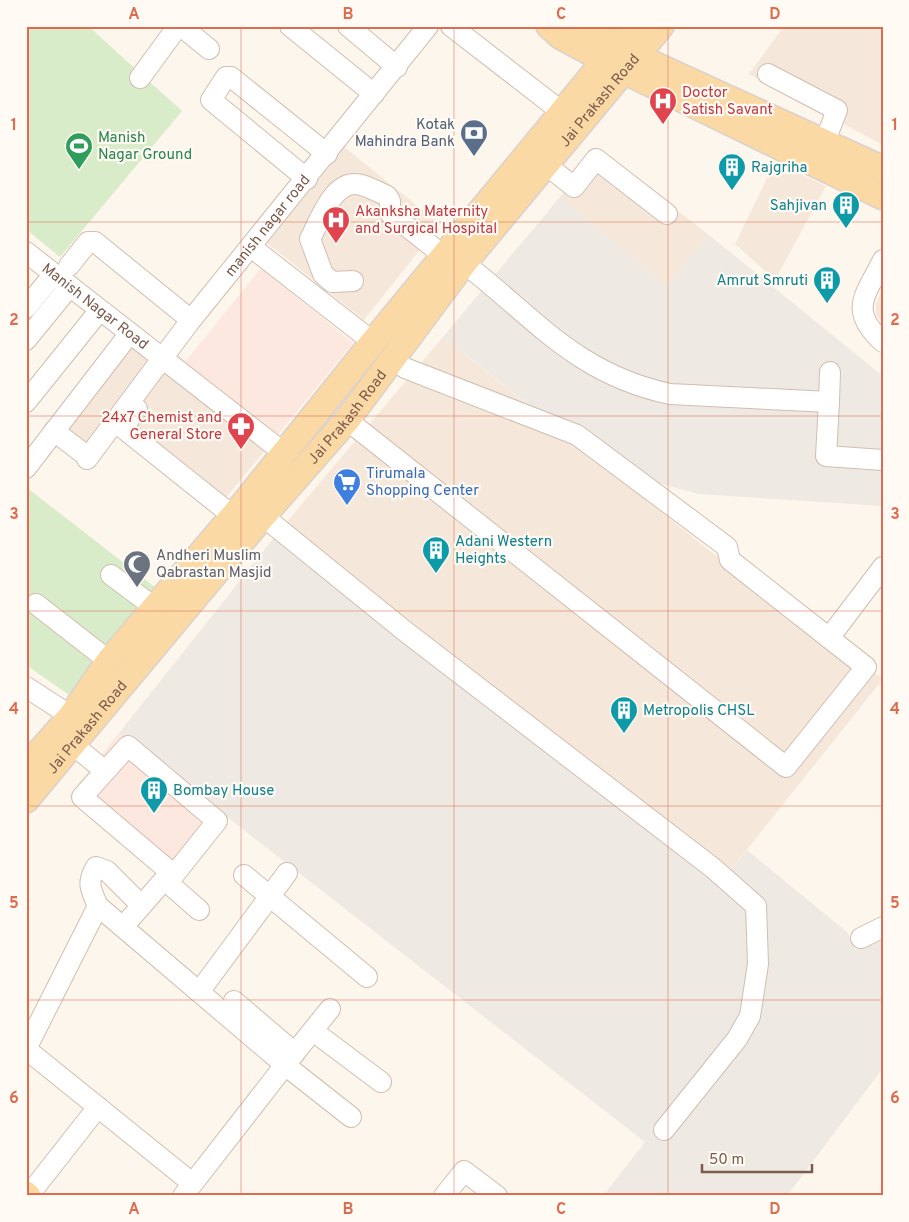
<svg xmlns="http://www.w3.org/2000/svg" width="909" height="1222" font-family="Overpass,sans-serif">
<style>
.residential{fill:#f5e8da}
.commercial{fill:#fde8e0}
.industrial{fill:#efe9e4}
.green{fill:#d8ecc9}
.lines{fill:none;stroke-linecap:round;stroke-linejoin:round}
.minor-casing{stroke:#d1beb0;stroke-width:22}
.major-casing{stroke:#dad1cd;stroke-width:28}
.minor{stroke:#fff;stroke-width:20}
.major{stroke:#fbd9a5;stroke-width:25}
.grid{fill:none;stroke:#dc6d51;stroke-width:1;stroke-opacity:0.55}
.labels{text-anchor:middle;stroke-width:4.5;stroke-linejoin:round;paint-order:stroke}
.health-label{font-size:15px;fill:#be3a42;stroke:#fffaf3;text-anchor:start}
.street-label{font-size:15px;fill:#7a5c4d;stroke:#fffaf3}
.service-label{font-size:15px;fill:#4e5e75;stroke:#fffaf3;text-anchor:end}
.leisure-label{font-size:15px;fill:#27864d;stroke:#fffaf3;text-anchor:start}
.culture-label{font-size:15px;fill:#0d838f;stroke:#fffaf3;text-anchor:start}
.shop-label{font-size:15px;fill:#366cbe;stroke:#fffaf3;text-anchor:start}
.worship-label{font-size:15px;fill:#5b616d;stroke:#fffaf3;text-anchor:start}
.neatline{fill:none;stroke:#dc6d51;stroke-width:2}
.grid-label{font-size:16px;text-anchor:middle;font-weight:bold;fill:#dc6d51}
</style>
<rect width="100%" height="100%" fill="#fdf6ec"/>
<g class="residential">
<path d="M784,26H883V145L749,74Z"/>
<path d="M344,147L440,224L364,320L267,243Z"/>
<path d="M600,151L709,235L667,287L560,197Z"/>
<path d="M775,162L826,186L775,280L735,244Z"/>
<path d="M883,288V323L876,315V303Z"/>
<path d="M120,334L158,364L84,458L46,429Z"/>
<path d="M443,337L710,551L883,679L725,877L285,524Z"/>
<path d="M177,354L276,437L214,512L115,430Z"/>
</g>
<g class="commercial">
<path d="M261,268L353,343L276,437L185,362Z"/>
<path d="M119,733L226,816L173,882L69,795Z"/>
</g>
<g class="industrial">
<path d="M560,197L667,287L709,235L883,376V506L698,494L643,479L634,488L443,337Z"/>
<path d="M285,524L725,877L747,850L848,933L855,950L883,938V1068L787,1196H603L645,1142L119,733Z"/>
</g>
<g class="green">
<path d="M26,26H88L182,111L60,257L26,229Z"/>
<path d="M26,487L156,588L72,697L26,665Z"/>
</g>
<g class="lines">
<g class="minor-casing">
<g id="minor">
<path d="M181,26L209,49"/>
<path d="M290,26L374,94"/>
<path d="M348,26L397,67"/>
<path d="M451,26L562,112"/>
<path d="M768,74L837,110L825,141"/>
<path d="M140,78L178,26"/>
<path d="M545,164L574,187L596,159L667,214"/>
<path d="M307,179L211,100L226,77H231L327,154"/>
<path d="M251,247L373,342"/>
<path id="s1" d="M26,252L284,453"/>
<path d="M883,260C865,296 848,310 883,342"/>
<path d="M464,263C535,318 576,374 670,394L829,402L830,372"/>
<path d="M69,266L88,242H95L191,320"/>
<path d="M353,281L332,282L323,274L310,239C319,222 331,186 353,184C363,183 378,192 387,196L390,201V213L444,256"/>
<path d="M26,308L54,274"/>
<path d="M26,340L70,286"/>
<path d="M26,402L100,310"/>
<path d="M829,402L826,456L883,460"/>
<path d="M137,409L124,426V429L233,516"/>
<path d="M347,420L786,767L866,667L730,560L727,547L577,435L405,368"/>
<path d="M54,431L88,457"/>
<path id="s2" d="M87,459L191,320L428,26"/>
<path d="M26,468L130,333"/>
<path d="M253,508L406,632L713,868L756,906L758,964L750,1016L737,1039L664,1130"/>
<path d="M111,575L154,607"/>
<path d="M36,604L109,661"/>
<path d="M829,638L883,567"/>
<path d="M26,687L71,716L82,726"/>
<path d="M72,744L105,771"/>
<path d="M128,746L217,821L174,875L82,797Z"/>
<path d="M244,875L367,977"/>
<path d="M98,906C91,890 86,883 96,867L107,871L141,905"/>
<path d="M123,927L163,881L167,882L199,910"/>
<path d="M861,938L883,927"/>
<path d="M199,992L287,873"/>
<path d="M234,1001L295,1053"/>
<path d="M330,1009L285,1065L351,1117"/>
<path d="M313,1031L381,1082"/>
<path d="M28,1196L98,1107"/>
<path d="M183,1196L285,1065L98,906L26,1049L192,1183"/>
<path d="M444,1196L464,1171L497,1196"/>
</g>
</g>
<g class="major-casing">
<g id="major">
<path d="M549,26L560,36L626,72L883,197"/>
<path d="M581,26L638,57L883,169"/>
<path d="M26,767L71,716L109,661L245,502L373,342L633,26"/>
<path id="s3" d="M26,800L263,516L347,420L464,263L661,26"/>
<path d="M26,1194L28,1196"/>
</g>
</g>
<use href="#minor" class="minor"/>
<use href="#major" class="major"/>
</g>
<path class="grid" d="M241,26V1196M454,26V1196M668,26V1196M26,222H883M26,416H883M26,611H883M26,806H883M26,1000H883"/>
<defs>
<g id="hospital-pin" transform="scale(1.4375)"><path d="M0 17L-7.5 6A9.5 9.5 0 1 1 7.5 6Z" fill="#e0444e" stroke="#fffaf3"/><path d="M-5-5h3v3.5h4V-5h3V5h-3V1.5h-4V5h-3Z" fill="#fff"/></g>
<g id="bank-pin" transform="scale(1.4375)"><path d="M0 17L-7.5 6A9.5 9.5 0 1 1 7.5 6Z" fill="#5c6f8a" stroke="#fffaf3"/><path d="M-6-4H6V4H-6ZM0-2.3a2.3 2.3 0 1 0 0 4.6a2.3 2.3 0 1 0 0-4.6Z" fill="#fff"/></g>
<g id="stadium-pin" transform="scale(1.4375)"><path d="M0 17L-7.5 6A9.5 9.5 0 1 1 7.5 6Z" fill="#2e9e5b" stroke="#fffaf3"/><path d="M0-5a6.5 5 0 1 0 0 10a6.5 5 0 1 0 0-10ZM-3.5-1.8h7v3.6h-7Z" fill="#fff"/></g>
<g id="building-pin" transform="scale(1.4375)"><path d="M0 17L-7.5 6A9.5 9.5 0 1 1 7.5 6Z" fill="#0f9aa8" stroke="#fffaf3"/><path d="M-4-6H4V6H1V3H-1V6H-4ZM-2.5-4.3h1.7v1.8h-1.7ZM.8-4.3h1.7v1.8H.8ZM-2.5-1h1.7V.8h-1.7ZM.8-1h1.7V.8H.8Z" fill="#fff"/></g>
<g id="pharmacy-pin" transform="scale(1.4375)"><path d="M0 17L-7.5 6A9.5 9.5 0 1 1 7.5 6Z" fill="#e0444e" stroke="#fffaf3"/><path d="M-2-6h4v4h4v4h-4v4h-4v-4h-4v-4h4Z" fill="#fff"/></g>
<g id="supermarket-pin" transform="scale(1.4375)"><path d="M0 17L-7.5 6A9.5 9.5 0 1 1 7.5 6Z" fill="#3f7fe0" stroke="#fffaf3"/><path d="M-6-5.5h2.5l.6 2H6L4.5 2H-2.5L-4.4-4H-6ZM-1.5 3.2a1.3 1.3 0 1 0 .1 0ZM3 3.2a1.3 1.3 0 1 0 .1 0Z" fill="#fff"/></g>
<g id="mosque-pin" transform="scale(1.4375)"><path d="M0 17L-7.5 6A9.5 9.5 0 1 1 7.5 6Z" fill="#6b7280" stroke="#fffaf3"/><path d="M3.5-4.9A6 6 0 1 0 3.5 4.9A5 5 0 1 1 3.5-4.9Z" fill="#fff"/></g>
</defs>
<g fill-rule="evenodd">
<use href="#hospital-pin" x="663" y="101"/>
<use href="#bank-pin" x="474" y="133"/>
<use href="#stadium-pin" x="79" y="146"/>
<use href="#building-pin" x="732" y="167"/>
<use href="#building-pin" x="846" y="205"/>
<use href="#hospital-pin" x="336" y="220"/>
<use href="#building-pin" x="827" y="280"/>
<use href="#pharmacy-pin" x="241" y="426"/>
<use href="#supermarket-pin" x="347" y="482"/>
<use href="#building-pin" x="436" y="550"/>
<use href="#mosque-pin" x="137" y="564"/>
<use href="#building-pin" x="624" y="710"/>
<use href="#building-pin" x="154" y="790"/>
</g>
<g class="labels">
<g class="health-label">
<text x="682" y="97">Doctor<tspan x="682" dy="17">Satish Savant</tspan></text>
<text x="355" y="216">Akanksha Maternity<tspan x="355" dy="17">and Surgical Hospital</tspan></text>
<text x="222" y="422" text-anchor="end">24x7 Chemist and<tspan x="222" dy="17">General Store</tspan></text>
</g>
<g class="street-label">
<text dy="5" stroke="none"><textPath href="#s3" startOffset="905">Jai Prakash Road</textPath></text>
<text dy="5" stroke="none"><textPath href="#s2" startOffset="295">manish nagar road</textPath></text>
<text dy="5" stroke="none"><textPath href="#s1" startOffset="88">Manish Nagar Road</textPath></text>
<text dy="5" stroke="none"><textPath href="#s3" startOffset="500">Jai Prakash Road</textPath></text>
<text dy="5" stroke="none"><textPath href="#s3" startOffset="95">Jai Prakash Road</textPath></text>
</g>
<g class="service-label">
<text x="455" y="129">Kotak<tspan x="455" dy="17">Mahindra Bank</tspan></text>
</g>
<g class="leisure-label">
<text x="98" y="142">Manish<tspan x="98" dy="17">Nagar Ground</tspan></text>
</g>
<g class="culture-label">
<text x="751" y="172">Rajgriha</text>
<text x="827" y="210" text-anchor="end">Sahjivan</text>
<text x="808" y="285" text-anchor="end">Amrut Smruti</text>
<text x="455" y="546">Adani Western<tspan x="455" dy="17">Heights</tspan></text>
<text x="643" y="715">Metropolis CHSL</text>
<text x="173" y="795">Bombay House</text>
</g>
<g class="shop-label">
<text x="366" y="478">Tirumala<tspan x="366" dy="17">Shopping Center</tspan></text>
</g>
<g class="worship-label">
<text x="156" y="560">Andheri Muslim<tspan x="156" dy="17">Qabrastan Masjid</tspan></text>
</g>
</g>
<rect width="909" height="1222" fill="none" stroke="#fffaf3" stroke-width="55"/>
<path d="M702 1164v8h110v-8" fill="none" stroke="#7a5c4d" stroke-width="2.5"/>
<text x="709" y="1164" font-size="15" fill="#7a5c4d" stroke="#fffaf3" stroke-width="4" paint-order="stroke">50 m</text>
<rect x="28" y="28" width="854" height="1166" class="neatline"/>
<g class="grid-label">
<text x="134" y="19">A</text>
<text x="348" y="19">B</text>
<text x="561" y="19">C</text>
<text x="775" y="19">D</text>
<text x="14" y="130">1</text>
<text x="895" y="130">1</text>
<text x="14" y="325">2</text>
<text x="895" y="325">2</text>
<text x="14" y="519">3</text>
<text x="895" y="519">3</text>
<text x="14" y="714">4</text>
<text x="895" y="714">4</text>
<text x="14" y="908">5</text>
<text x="895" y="908">5</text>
<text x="14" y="1103">6</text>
<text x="895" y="1103">6</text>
<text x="134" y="1214">A</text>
<text x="348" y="1214">B</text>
<text x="561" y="1214">C</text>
<text x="775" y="1214">D</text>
</g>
</svg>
